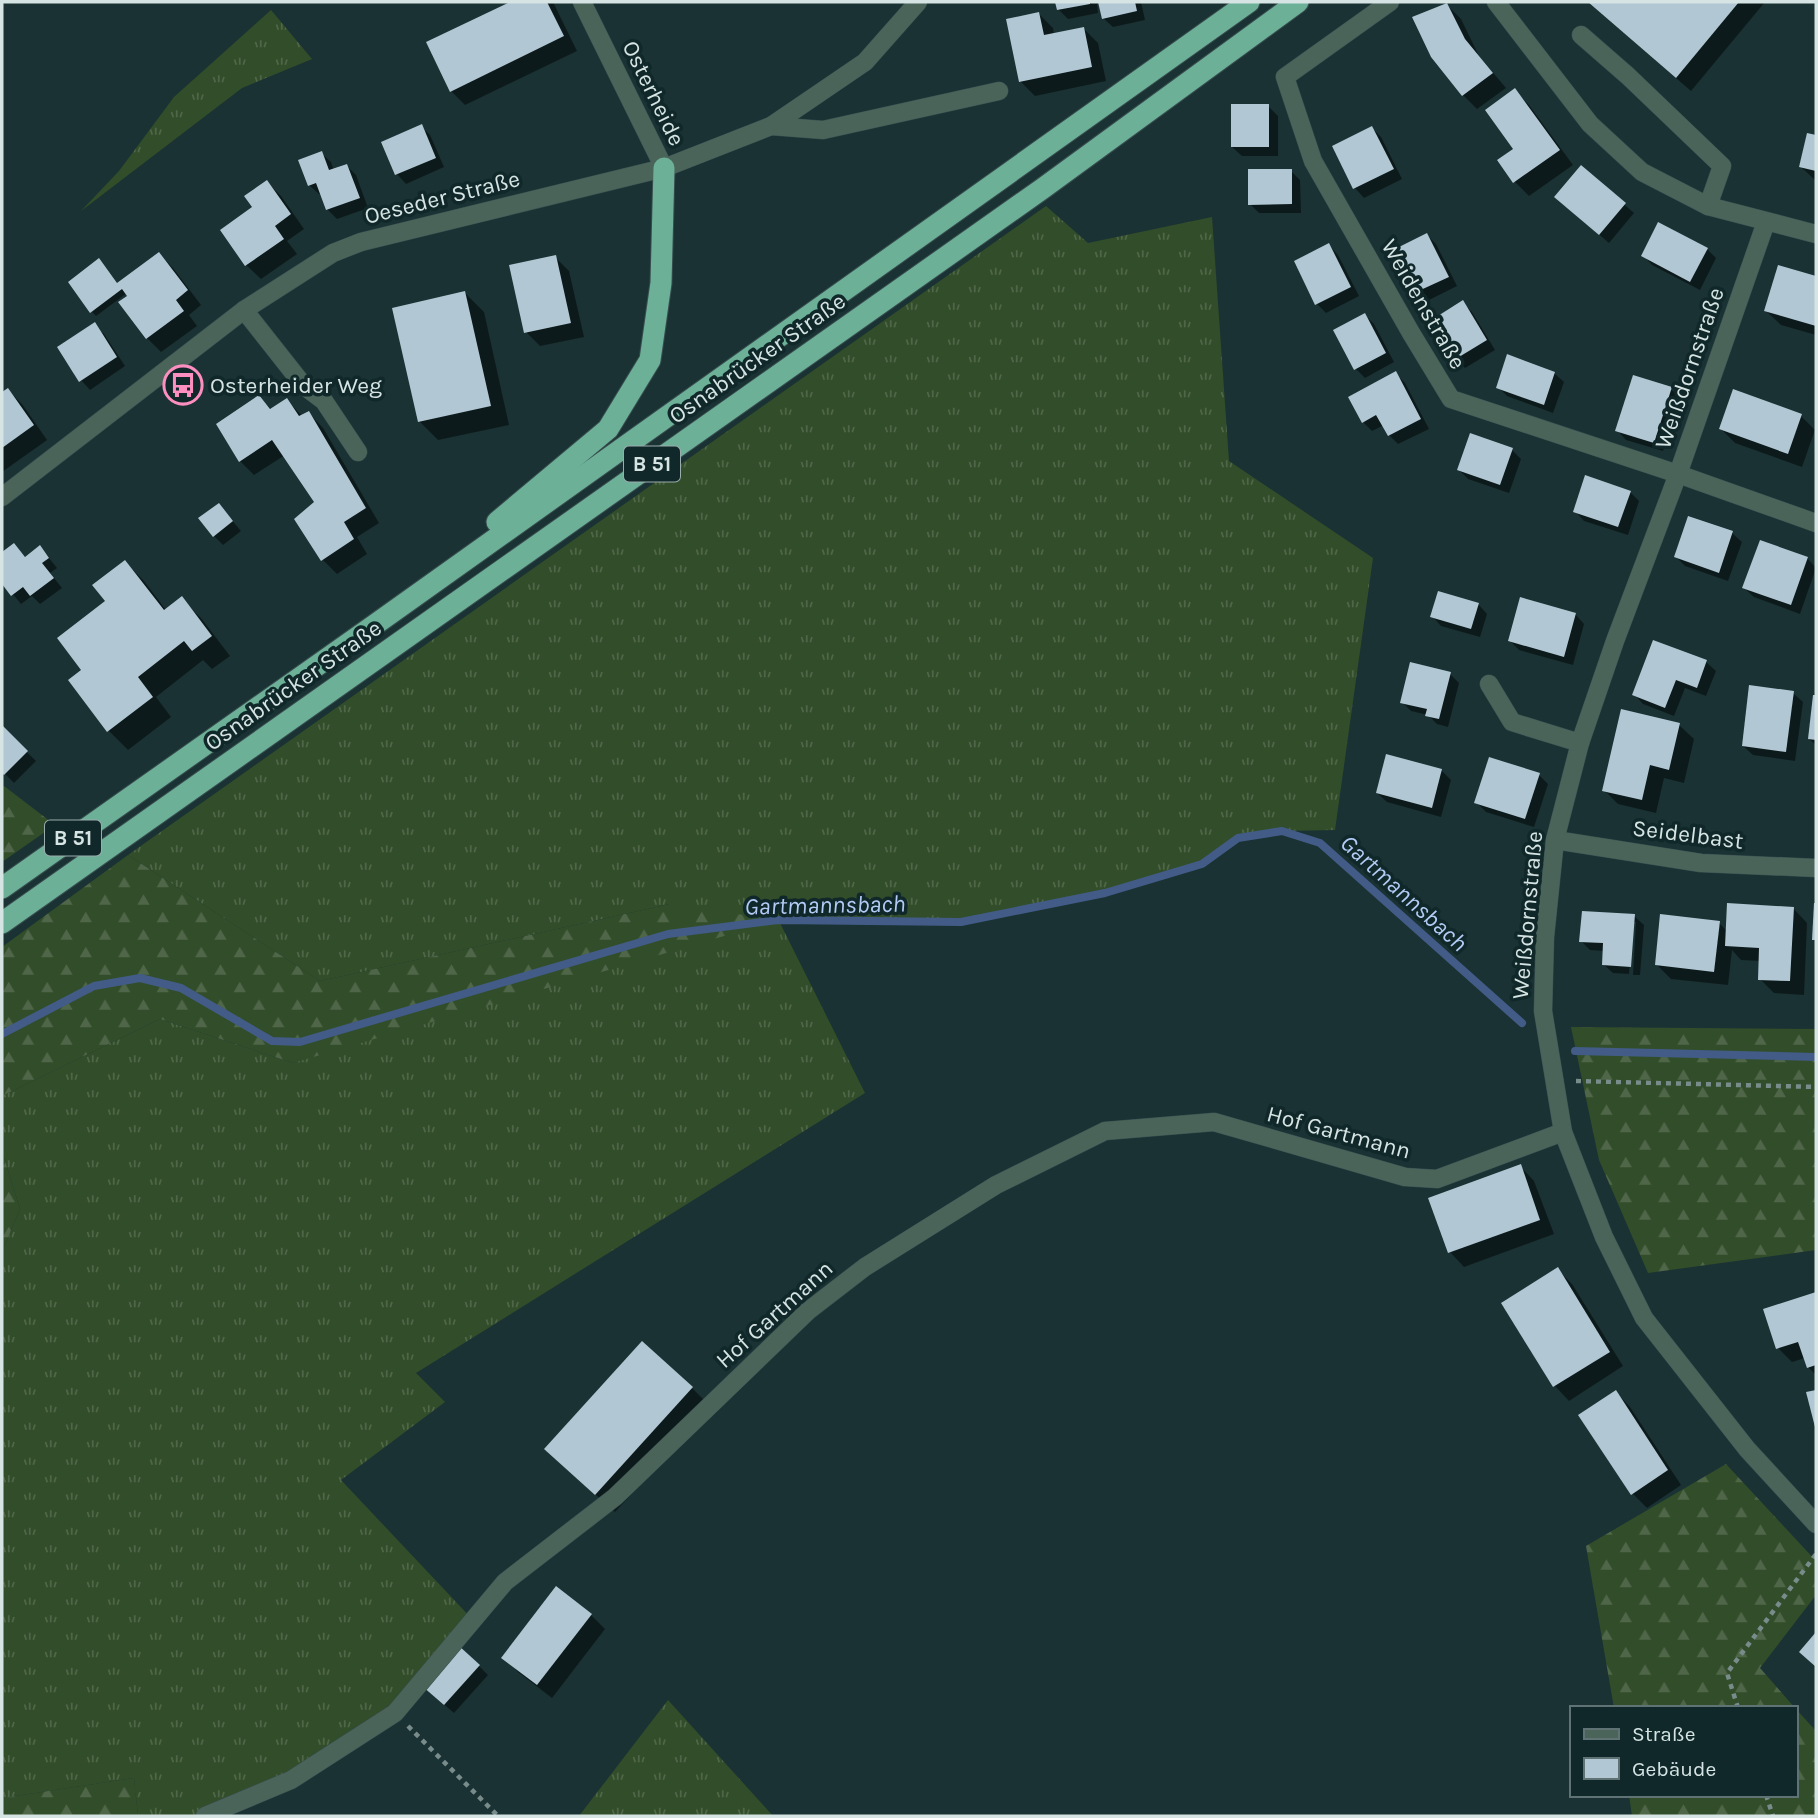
<svg xmlns="http://www.w3.org/2000/svg" width="1818" height="1818" font-family="Karla,sans-serif">
<style>
.grass{fill:url(#grass-tufts)}
.forest{fill:url(#forest-firs)}
.shadow{fill:#0007}
.lines{fill:none;stroke-linecap:round;stroke-linejoin:round}
.stream{stroke:#425c87;stroke-width:8}
.building{fill:#b1c7d3}
.minor-casing{stroke:#384e4f;stroke-width:19}
.highway-casing{stroke:#384e4f;stroke-width:23}
.path{stroke:#798c8c;stroke-width:4.5;stroke-dasharray:5 5;stroke-linecap:butt}
.minor{stroke:#4b645a;stroke-width:18}
.highway{stroke:#6db098;stroke-width:21}
.labels{text-anchor:middle;stroke-width:7;stroke-linejoin:round;paint-order:stroke}
.shield{fill:#102829;stroke:#9bacac;stroke-width:2}
.shield-label{font-size:21px;font-weight:bold;fill:#d6e4e4}
.street-label{font-size:23px;fill:#d6e4e4;stroke:#102829}
.poi-label{font-size:23px;fill:#d6e4e4;stroke:#102829;text-anchor:start}
.water-label{font-size:24px;font-style:italic;fill:#b3ccf6;stroke:#102829}
</style>
<defs>
<pattern id="grass-tufts" width="24" height="20" patternUnits="userSpaceOnUse" patternTransform="scale(1.75)"><rect width="24" height="20" fill="#324d29"/><path d="M3 7l-1-3M5 7V3M7 7l1-3M15 17l-1-3M17 17v-4M19 17l1-3" fill="none" stroke="#4f6648"/></pattern>
<pattern id="forest-firs" width="22" height="20" patternUnits="userSpaceOnUse" patternTransform="scale(1.75)"><rect width="22" height="20" fill="#324d29"/><path d="M5 1l3.5 6h-7zM16 11l3.5 6h-7z" fill="#4f6648"/></pattern>
</defs>
<rect width="100%" height="100%" fill="#1a3233"/>
<g class="grass">
<path d="M271,10L312,59L242,88L81,211L119,171L174,97Z"/>
<path d="M1046,206L1088,243L1212,217L1229,461L1373,558L1335,830L1282,831L1238,838L1202,864L1105,893L961,922L779,921L865,1093L416,1373L445,1402L341,1480L473,1620L395,1713L291,1780L205,1816H138L134,1778L2,1798V1252L20,1209L2,1151V1096L160,1019L293,1063L670,904L320,981L128,855Z"/>
<path d="M668,1700L773,1816H579Z"/>
</g>
<g class="forest">
<path d="M4,786L55,825L2,862V788Z"/>
<path d="M128,855L320,981L670,904L778,920L293,1063L160,1019L2,1096V947Z"/>
<path d="M1571,1027L1816,1029V1250L1648,1273L1599,1160Z"/>
<path d="M2,1151L20,1209L2,1252Z"/>
<path d="M1726,1464L1816,1561V1595L1760,1668L1795,1708H1614L1586,1546Z"/>
<path d="M1795,1708L1816,1731V1816H1632L1629,1795H1795Z"/>
<path d="M134,1778L138,1816H2V1798Z"/>
</g>
<g class="shadow">
<path d="M514,2H553L577,51L465,105L451,91L428,43Z"/>
<path d="M1057,2H1141L1145,20L1113,27L1103,18L1100,3L1097,4L1098,13L1068,19L1058,9Z"/>
<path d="M1588,2H1765L1691,91Z"/>
<path d="M1447,5L1461,19L1479,56L1506,88L1477,109L1463,95Z"/>
<path d="M1039,14L1053,28L1054,35L1084,29L1098,43L1106,81L1035,96L1020,81Z"/>
<path d="M1515,91L1529,105L1573,165L1529,196L1515,182Z"/>
<path d="M1268,106L1278,116V156H1242L1232,147Z"/>
<path d="M421,126L430,135L444,167L406,184L397,174L383,143Z"/>
<path d="M1372,128L1381,137L1402,179L1364,198L1355,188L1334,147Z"/>
<path d="M1808,135L1816,137V181L1801,167Z"/>
<path d="M321,153L331,162L334,171L347,166L356,175L368,208L337,219L328,210L322,193L319,194L309,185Z"/>
<path d="M1581,167L1634,213L1609,243L1566,206Z"/>
<path d="M1291,171L1300,180L1301,213H1259L1250,204Z"/>
<path d="M267,182L281,196L304,229L287,241L297,254L261,279L246,265L222,230L255,208Z"/>
<path d="M1427,235L1436,244L1457,286L1425,302L1416,292L1395,250Z"/>
<path d="M1329,245L1338,255L1359,296L1326,313L1317,304Z"/>
<path d="M1707,249L1716,258L1700,290L1652,265L1643,255Z"/>
<path d="M159,254L173,268L201,305L189,315L197,326L161,352L147,338L121,302L129,296L127,293L96,316L92,312L118,285Z"/>
<path d="M555,257L569,271L584,337L540,346L526,332Z"/>
<path d="M1779,267L1816,278V335L1781,325L1766,311Z"/>
<path d="M465,293L484,312L509,425L438,440L419,421Z"/>
<path d="M1463,303L1472,312L1495,350L1465,368L1456,359L1432,321Z"/>
<path d="M1365,315L1374,324L1394,362L1365,378L1356,369Z"/>
<path d="M94,325L104,334L125,366L90,390L81,380Z"/>
<path d="M1554,373L1564,382L1553,413L1507,396L1498,387Z"/>
<path d="M1396,374L1405,383L1429,429L1398,444L1389,435L1384,425L1372,431L1363,422Z"/>
<path d="M1671,389L1680,398L1663,451L1626,440L1617,430Z"/>
<path d="M8,390L22,404L47,440L2,472V394Z"/>
<path d="M259,397L272,410L287,400L303,417L309,413L323,428L379,523L357,537L367,554L337,574L323,560L317,503L285,455L254,475L240,461Z"/>
<path d="M1801,416L1815,430L1802,467L1735,443L1721,429Z"/>
<path d="M1512,450L1521,459L1509,493L1468,479L1459,470Z"/>
<path d="M1630,492L1639,501L1628,535L1584,521L1575,511Z"/>
<path d="M219,505L241,531L223,545L214,536Z"/>
<path d="M1732,533L1742,542L1728,581L1685,566L1676,557Z"/>
<path d="M14,545L26,558L40,547L57,568L50,573L62,588L40,604L32,596L21,604L2,581V554Z"/>
<path d="M1807,558L1816,568L1800,614L1754,597L1744,588Z"/>
<path d="M125,562L144,581L166,610L181,599L201,618L230,656L212,669L203,660L156,697L171,717L128,750L109,731L70,681L84,671L107,602Z"/>
<path d="M1478,604L1487,614L1480,637L1441,626L1432,616Z"/>
<path d="M1575,614L1584,624L1573,665L1519,650L1510,641Z"/>
<path d="M1706,662L1716,671L1706,696L1685,688L1674,716L1643,704L1634,694Z"/>
<path d="M1450,674L1459,683L1448,727L1437,724L1428,715L1411,711L1402,702Z"/>
<path d="M1793,693L1803,702L1795,761L1753,755L1743,746Z"/>
<path d="M1814,696L1816,697V745L1809,739Z"/>
<path d="M1679,725L1694,739L1684,783L1664,778L1656,813L1618,804L1604,790Z"/>
<path d="M2,728L36,761L14,783L2,771Z"/>
<path d="M1442,771L1451,780L1441,817L1387,802L1377,793Z"/>
<path d="M1539,775L1548,784L1534,827L1486,812L1476,802Z"/>
<path d="M1793,908L1807,923L1804,995L1774,993L1760,979L1761,961L1741,960L1732,950L1728,985L1671,979L1657,965L1719,923L1727,931Z"/>
<path d="M1634,916L1644,925L1640,975H1633L1636,922H1633L1629,974L1613,973L1603,964L1604,951L1590,950L1581,941Z"/>
<path d="M1520,1166L1534,1181L1554,1234L1464,1267L1450,1252Z"/>
<path d="M1558,1270L1572,1284L1623,1366L1569,1401L1555,1386L1503,1304Z"/>
<path d="M1816,1294V1375L1808,1367L1805,1358L1792,1362L1778,1348L1765,1310Z"/>
<path d="M692,1388L711,1407L615,1512L566,1468Z"/>
<path d="M1616,1392L1630,1407L1681,1485L1647,1508L1632,1493Z"/>
<path d="M591,1615L605,1629L552,1698L518,1672L504,1657Z"/>
<path d="M479,1666L488,1675L454,1713L433,1695Z"/>
</g>
<g class="lines">
<g class="stream">
<path d="M2,1034L94,986L140,978L181,988L272,1041L300,1042L668,934L778,920L961,922L1105,893L1202,864L1238,838L1282,831L1320,843L1522,1023"/>
<path d="M1575,1051L1816,1057"/>
</g>
</g>
<g class="building">
<path d="M510,2H547L564,36L450,92L426,42Z"/>
<path d="M1055,2H1090V4L1057,10Z"/>
<path d="M1098,2H1135L1137,11L1102,19Z"/>
<path d="M1588,2H1739L1676,78Z"/>
<path d="M1447,3L1465,39L1493,73L1462,96L1431,57L1412,17Z"/>
<path d="M1039,12L1044,35L1084,27L1092,67L1019,82L1006,19Z"/>
<path d="M1515,88L1560,150L1513,183L1497,160L1513,149L1485,110Z"/>
<rect x="1231" y="104" width="38" height="43"/>
<path d="M422,124L436,158L395,175L381,142Z"/>
<path d="M1372,126L1394,169L1353,189L1332,146Z"/>
<path d="M1807,133L1816,135V171L1799,167Z"/>
<path d="M322,151L329,170L347,164L360,198L326,210L316,183L308,186L298,160Z"/>
<path d="M1581,165L1626,203L1599,235L1554,197Z"/>
<path d="M1248,169H1292V204L1248,205Z"/>
<path d="M267,180L291,214L275,226L284,239L245,266L220,230L252,207L244,196Z"/>
<path d="M1658,222L1708,248L1690,282L1641,256Z"/>
<path d="M1427,233L1449,277L1414,293L1393,250Z"/>
<path d="M1329,243L1351,287L1315,305L1294,261Z"/>
<path d="M159,252L188,290L176,300L184,311L146,339L118,302L127,296L122,289L90,313L68,282L99,258L117,283Z"/>
<path d="M556,255L571,323L524,333L509,265Z"/>
<path d="M1778,265L1816,276V326L1764,311Z"/>
<path d="M465,291L491,406L418,422L392,308Z"/>
<path d="M1463,300L1487,340L1454,360L1430,321Z"/>
<path d="M1365,313L1386,353L1354,370L1333,330Z"/>
<path d="M95,322L117,357L79,382L57,347Z"/>
<path d="M1507,354L1555,372L1544,405L1496,388Z"/>
<path d="M1396,371L1421,419L1388,436L1376,415L1362,423L1348,397Z"/>
<path d="M1633,375L1672,387L1654,443L1615,431Z"/>
<path d="M8,388L34,425L2,448V392Z"/>
<path d="M1733,389L1802,414L1788,454L1719,429Z"/>
<path d="M259,395L270,409L287,398L299,416L309,411L366,508L344,522L354,539L321,561L294,519L314,502L272,440L239,462L216,424Z"/>
<path d="M1470,433L1513,448L1500,485L1457,470Z"/>
<path d="M1585,475L1631,491L1618,527L1573,512Z"/>
<path d="M219,503L233,521L213,537L198,518Z"/>
<path d="M1688,516L1733,531L1719,573L1674,557Z"/>
<path d="M1760,540L1808,557L1791,605L1742,588Z"/>
<path d="M14,543L25,557L40,545L49,558L42,563L54,578L30,596L23,587L11,596L2,584V552Z"/>
<path d="M125,560L164,610L182,596L212,636L192,651L184,641L138,677L153,697L107,732L68,680L81,670L57,638L105,601L92,585Z"/>
<path d="M1438,591L1479,603L1471,629L1430,617Z"/>
<path d="M1520,597L1576,613L1564,657L1508,641Z"/>
<path d="M1653,640L1707,660L1697,688L1676,680L1665,708L1632,695Z"/>
<path d="M1410,662L1451,672L1439,719L1425,716L1427,709L1400,703Z"/>
<path d="M1749,685L1794,691L1786,752L1742,746Z"/>
<path d="M1813,695H1816V740L1808,739Z"/>
<path d="M1621,709L1680,723L1669,770L1650,765L1642,800L1602,791Z"/>
<path d="M2,725L28,751L4,775L2,773Z"/>
<path d="M1386,754L1442,769L1432,808L1376,793Z"/>
<path d="M1489,757L1540,773L1525,819L1474,803Z"/>
<path d="M1727,903L1794,907L1790,981L1758,980L1759,948L1725,946Z"/>
<path d="M1814,903H1816V940H1812Z"/>
<path d="M1582,911L1635,914L1631,967L1602,965L1603,943L1579,942Z"/>
<path d="M1660,914L1720,921L1714,972L1655,965Z"/>
<path d="M1521,1164L1540,1220L1448,1253L1428,1198Z"/>
<path d="M1558,1267L1610,1352L1553,1387L1501,1303Z"/>
<path d="M1816,1292V1365L1807,1368L1798,1342L1776,1349L1763,1309Z"/>
<path d="M642,1341L693,1387L595,1495L544,1449Z"/>
<path d="M1616,1390L1668,1470L1631,1495L1578,1415Z"/>
<path d="M1816,1390V1427H1815L1806,1392Z"/>
<path d="M556,1586L592,1614L537,1685L501,1658Z"/>
<path d="M1816,1632V1667L1799,1652Z"/>
<path d="M458,1645L480,1665L444,1705L422,1686Z"/>
</g>
<g class="lines">
<g class="minor-casing">
<g id="minor">
<path d="M582,2L664,168"/>
<path d="M1390,2L1285,77L1313,161L1411,333L1451,399L1678,474L1816,523"/>
<path d="M1496,2L1590,124L1642,172L1708,206L1816,234"/>
<path d="M1581,35L1628,76L1722,166L1708,206"/>
<path d="M771,126L823,130L999,91"/>
<path d="M1766,222L1678,474L1615,641L1580,743L1555,840L1545,937L1543,1011L1563,1132L1604,1237L1644,1318L1747,1449L1816,1524"/>
<path d="M244,310L304,386L324,401L358,452"/>
<path d="M2,497L244,310L333,253L361,242L664,168L771,126L865,62L918,2"/>
<path d="M1489,684L1512,722L1580,743"/>
<path d="M1555,840L1701,863L1816,868"/>
<path d="M205,1816L291,1780L395,1713L505,1582L615,1497L808,1311L865,1267L996,1185L1105,1131L1214,1122L1405,1177L1437,1179L1563,1132"/>
</g>
</g>
<g class="highway-casing">
<g id="highway">
<path d="M497,522L608,429L650,360L661,283L664,168"/>
<path d="M2,888L373,626L1249,2"/>
<path d="M2,923L1042,189L1298,2"/>
</g>
</g>
<g class="path">
<path d="M1576,1081L1816,1087"/>
<path d="M1738,1708L1727,1673L1816,1554"/>
<path d="M408,1726L498,1816"/>
<path d="M1766,1795L1773,1816"/>
</g>
<use href="#minor" class="minor"/>
<use href="#highway" class="highway"/>
</g>
<defs>
<g id="bus-ring" transform="scale(2.0125)"><circle r="9.5" fill="#102829" stroke="#fd8ec0" stroke-width="1.5"/><path d="M-5-6H5V4H4V6H2V4H-2V6H-4V4H-5ZM-3.5-4V0h7V-4ZM-3.5 1.2v1.5H-2V1.2ZM2 1.2v1.5H3.5V1.2Z" fill="#fd8ec0"/></g>
</defs>
<g fill-rule="evenodd">
<use href="#bus-ring" x="183" y="385"/>
</g>
<g class="labels">
<g class="shield">
<rect x="624" y="446.5" width="56" height="35" rx="5"/>
<rect x="45" y="820.5" width="56" height="35" rx="5"/>
</g>
<g class="shield-label">
<text x="652" y="471">B 51</text>
<text x="73" y="845">B 51</text>
</g>
<g class="street-label">
<text transform="translate(654 93) rotate(64)" y="8">Osterheide</text>
<text transform="translate(442 197) rotate(-14)" y="8">Oeseder Straße</text>
<text transform="translate(1424 304) rotate(60)" y="8">Weidenstraße</text>
<text transform="translate(757 358) rotate(-35)" y="8">Osnabrücker Straße</text>
<text transform="translate(1689 368) rotate(-71)" y="8">Weißdornstraße</text>
<text transform="translate(293 685) rotate(-35)" y="8">Osnabrücker Straße</text>
<text transform="translate(1688 834) rotate(7)" y="8">Seidelbast</text>
<text transform="translate(1527 915) rotate(-85)" y="8">Weißdornstraße</text>
<text transform="translate(1339 1132) rotate(15)" y="8">Hof Gartmann</text>
<text transform="translate(774 1314) rotate(-42)" y="8">Hof Gartmann</text>
</g>
<g class="poi-label">
<text x="210" y="393">Osterheider Weg</text>
</g>
<g class="water-label">
<text transform="translate(1404 893) rotate(42)" y="8">Gartmannsbach</text>
<text transform="translate(825 905) rotate(-1)" y="8">Gartmannsbach</text>
</g>
</g>
<rect width="1818" height="1818" fill="none" stroke="#d6e4e4" stroke-width="7"/>
<rect x="1570" y="1706" width="228" height="91" fill="#102829" stroke="#5f7374" stroke-width="2"/>
<rect x="1584" y="1729" width="35" height="10" fill="#4b645a" stroke="#5f7374" stroke-width="2"/>
<text x="1632" y="1741" font-size="21" fill="#d6e4e4">Straße</text>
<rect x="1584" y="1758" width="35" height="21" fill="#b1c7d3" stroke="#5f7374" stroke-width="2"/>
<text x="1632" y="1776" font-size="21" fill="#d6e4e4">Gebäude</text>
</svg>
